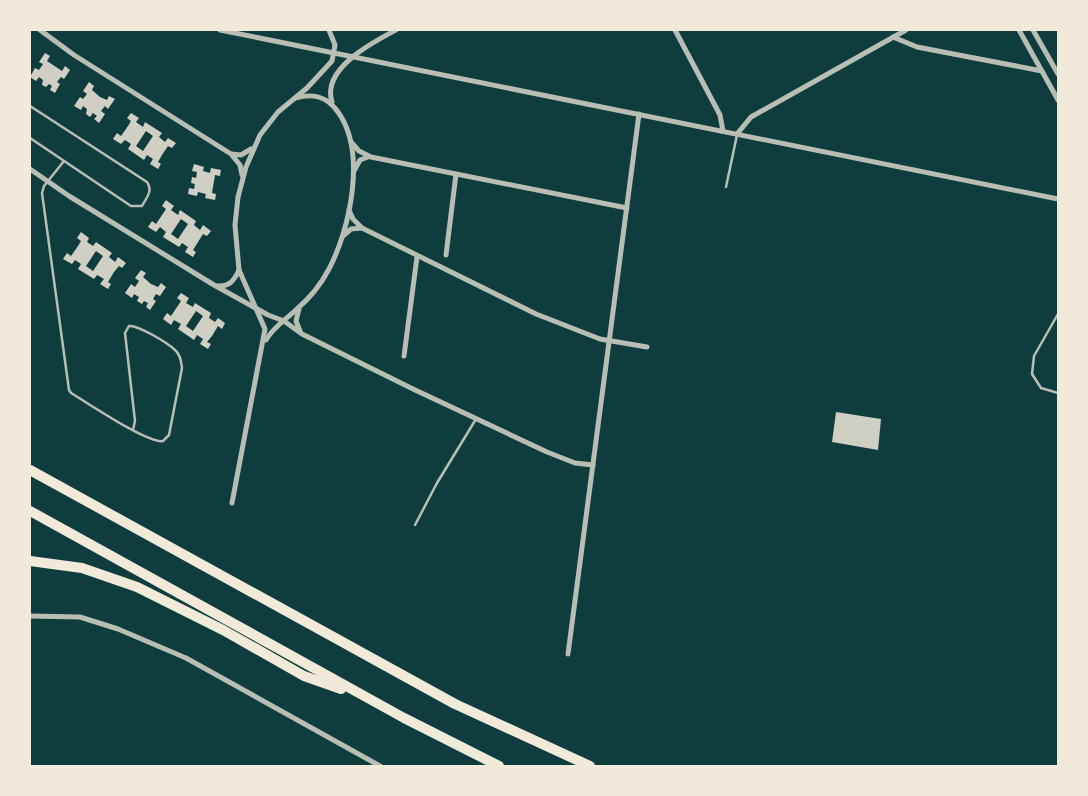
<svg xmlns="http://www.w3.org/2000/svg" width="1088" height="796" font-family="'Libre Baskerville',serif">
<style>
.building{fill:#cfcfc3;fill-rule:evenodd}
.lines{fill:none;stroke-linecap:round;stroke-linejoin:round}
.service{stroke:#b8beb3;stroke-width:2.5}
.minor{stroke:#b8beb3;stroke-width:5}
.motorway{stroke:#f1e9da;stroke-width:10}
</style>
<rect width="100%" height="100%" fill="#0f3d3e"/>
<g class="building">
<path d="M45,53L50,56L47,61L62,71L65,66L70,70L64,79L61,77L57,82L60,84L55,93L50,90L52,86L49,84L46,87L42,85L43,80L39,77L36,81L30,77L35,68L39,70L43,64L39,62Z"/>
<path d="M89,82L94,86L92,90L100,97L107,100L109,96L115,99L108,109L105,106L101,111L105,114L99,123L94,119L97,116L93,113L90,117L86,114L87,109L83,106L81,110L74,106L80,97L83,99L87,94L83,91Z"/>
<path d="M131,113L139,118L136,122L143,127L145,122L162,133L159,137L165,142L168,138L176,143L172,148L168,146L162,155L158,162L161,164L158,169L150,164L153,159L147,155L144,160L128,149L131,144L125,140L121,144L113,139L117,133L121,136L128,126L131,121L127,118ZM146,131L153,136L143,151L136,146Z"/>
<path d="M194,164L204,167L203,171L210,173L211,168L221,170L220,176L215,175L212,193L216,194L215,200L205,198L206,194L198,192L197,196L188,194L189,188L194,189L195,184L191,183L192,177L196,178L197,172L192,171Z"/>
<path d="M166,200L174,206L171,210L178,215L180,210L196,221L194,225L200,230L203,225L211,231L207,236L203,234L193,250L196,252L193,257L185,252L188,247L182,243L179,247L163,237L166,232L160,227L156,232L148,227L152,221L156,224L166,209L162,206ZM181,219L188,224L178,239L171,234Z"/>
<path d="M81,232L89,238L87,242L93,246L96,242L112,253L109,257L115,262L118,257L126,263L122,268L119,266L114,272L108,282L111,284L108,289L100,284L104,279L97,275L94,279L78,269L81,264L75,260L72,264L63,259L67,253L71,256L78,246L81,241L77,238ZM96,251L103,256L93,271L86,266Z"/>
<path d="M141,270L146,273L143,277L151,284L158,287L161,283L166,287L160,296L156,294L153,299L156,301L150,310L146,307L148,303L144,301L142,304L137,301L139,297L134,294L132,298L125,293L131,284L135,287L139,281L135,278Z"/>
<path d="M181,293L189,298L186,303L193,307L195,303L211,313L209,318L215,322L218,318L225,323L222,329L218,326L212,336L207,342L211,344L208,349L200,344L203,339L197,335L194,340L178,329L181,324L174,320L171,325L163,319L167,313L171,316L181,301L177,298ZM196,311L203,316L193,331L186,326Z"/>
<path d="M836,412L881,419L878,450L832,442Z"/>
</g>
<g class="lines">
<g class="service">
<path d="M30,106L147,182C153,191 147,197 142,206H131L30,138"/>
<path d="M64,161L44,186L42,193L69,390L71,393C88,403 148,444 163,441L169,435L182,368C181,362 181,355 175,350C168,343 138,325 129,326L125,333L135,421L133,430"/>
<path d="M726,187L737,135"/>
<path d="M1058,314L1034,356L1032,374L1041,388L1058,393"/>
<path d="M415,525L437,483L476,419"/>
</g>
<g class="minor">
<path d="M40,30L74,55L231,154"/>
<path d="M220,30L1058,199"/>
<path d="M675,30L720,115L723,131"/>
<path d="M1019,30L1058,100"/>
<path d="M1033,30L1058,74"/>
<path d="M893,37L917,47L1042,71"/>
<path d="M332,102C321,69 373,42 396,30"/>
<path d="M737,134L751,117L906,30"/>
<path d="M351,142L359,151L371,157L627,208"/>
<path d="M30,169L69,196L214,285L268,315L284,321L302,334L413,389L547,452L575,463L593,465"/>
<path d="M354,171L360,160L368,157"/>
<path d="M242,175L240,165L231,154L241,155L251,149"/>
<path d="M349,210L353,219L362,228L536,314L600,339L647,347"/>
<path d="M343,236L351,229L362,228"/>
<path d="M446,255L456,174"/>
<path d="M217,286C229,287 234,281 239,270"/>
<path d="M299,309L296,321L300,331"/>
<path d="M266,340C273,327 288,318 298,308C311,297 321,284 329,269C350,229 367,152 338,112C327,96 313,93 295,98"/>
<path d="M404,356L417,257"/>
<path d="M232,503L265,329L239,270L235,225L238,197L246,167L260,135L278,112L307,88L332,61L335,45L329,30"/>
<path d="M30,616L80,617L118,629L186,658L380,766"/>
<path d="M568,654L639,114"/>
</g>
<g class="motorway">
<path d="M30,470L455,704L590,766"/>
<path d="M30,511L404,718L499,766"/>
<path d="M30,561L82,568L137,587L223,630L304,676L341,689"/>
</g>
</g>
<rect width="1088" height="796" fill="none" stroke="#f1e9da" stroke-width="62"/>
</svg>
